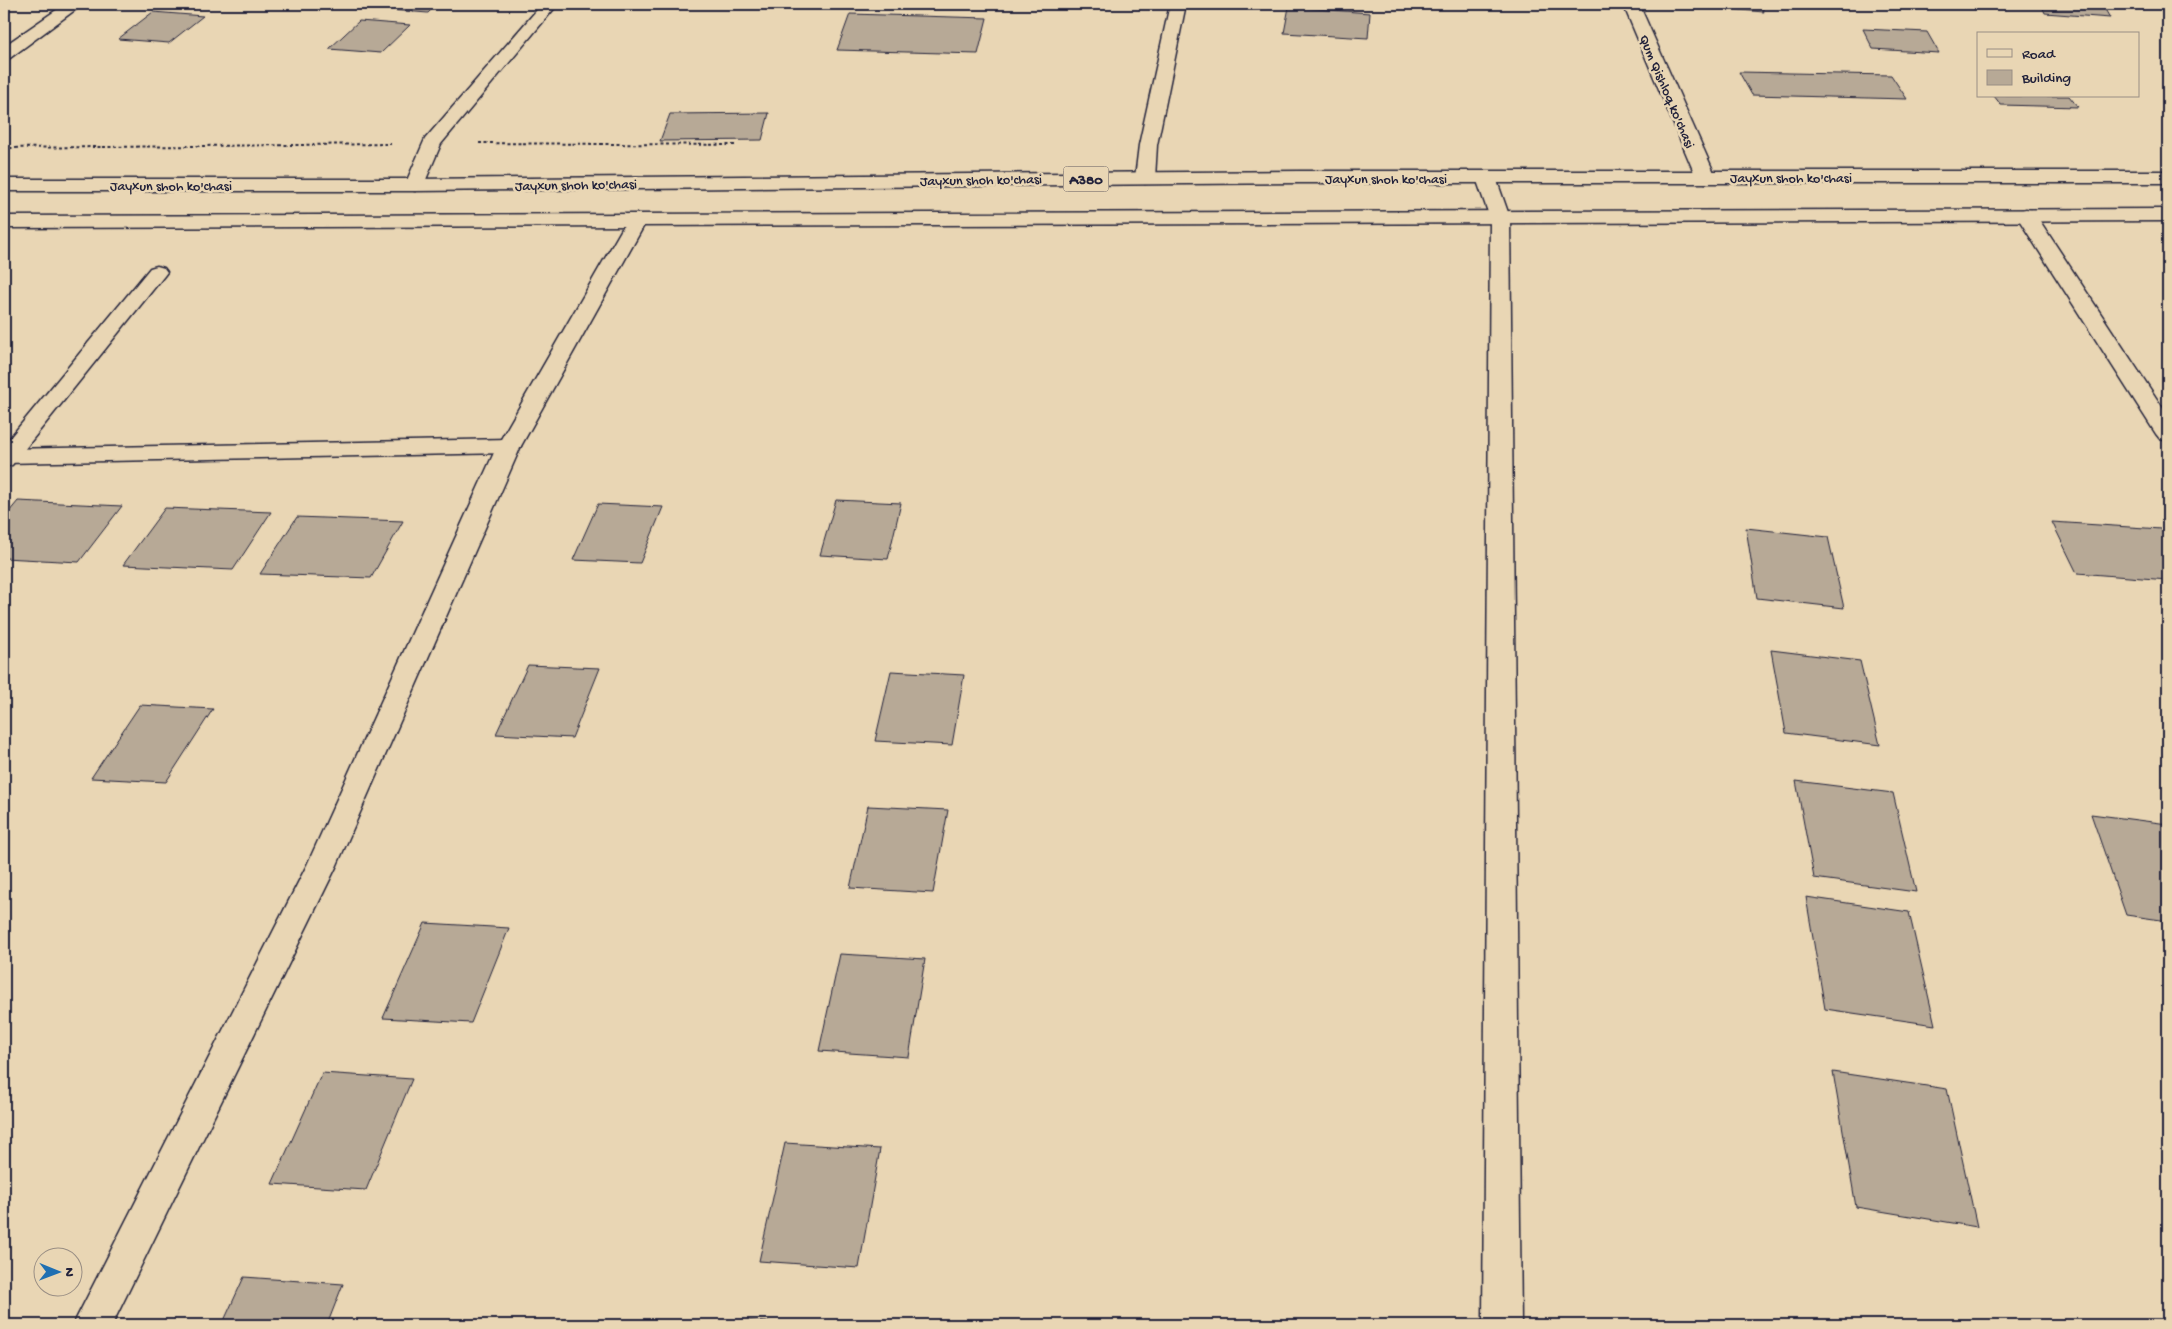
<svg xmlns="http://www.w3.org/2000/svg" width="2172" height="1329" font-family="'Gochi Hand',sans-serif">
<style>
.building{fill:#b7a996;stroke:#22223b}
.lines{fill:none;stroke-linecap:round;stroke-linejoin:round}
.lane-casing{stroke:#22223b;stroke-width:3}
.street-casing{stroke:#22223b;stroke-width:3}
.highway-casing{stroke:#22223b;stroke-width:3}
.path{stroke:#22223b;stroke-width:2;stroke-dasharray:3 2.5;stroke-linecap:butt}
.lane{fill:#e9d6b4;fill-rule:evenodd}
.street{fill:#e9d6b4;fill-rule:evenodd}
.highway{fill:#e9d6b4;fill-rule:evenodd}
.labels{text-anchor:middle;stroke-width:5;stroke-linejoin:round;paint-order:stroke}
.far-street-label{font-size:14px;fill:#22223b;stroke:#e9d6b4}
.shield{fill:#e9d6b4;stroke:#5e585f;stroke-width:1}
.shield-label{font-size:15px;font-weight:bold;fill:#22223b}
</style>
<rect width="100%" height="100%" fill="#e9d6b4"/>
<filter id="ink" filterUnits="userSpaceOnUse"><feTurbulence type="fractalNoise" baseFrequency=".02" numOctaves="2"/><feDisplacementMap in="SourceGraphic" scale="10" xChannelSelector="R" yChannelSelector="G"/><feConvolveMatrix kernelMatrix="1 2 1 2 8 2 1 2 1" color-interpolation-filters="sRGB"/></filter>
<g filter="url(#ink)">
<g class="building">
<path d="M383,4H437L428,13L378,9Z"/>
<path d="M1715,4H1761L1764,12L1716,8Z"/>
<path d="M2041,4H2102L2110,18L2045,13Z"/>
<path d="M1289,7L1370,13L1368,38L1284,33Z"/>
<path d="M153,12L203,16L169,43L118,39Z"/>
<path d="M850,14L987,18L978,54L837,50Z"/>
<path d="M359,21L410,25L381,53L329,49Z"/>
<path d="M1863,29L1927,32L1939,53L1873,49Z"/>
<path d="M1739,72L1891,75L1907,99L1752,95Z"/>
<path d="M1994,96H2069L2078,107L2001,105Z"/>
<path d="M769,113L762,140L660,141L670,114Z"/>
<path d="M836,500L901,503L888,559L820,555Z"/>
<path d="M18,501L122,506L79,562L4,558V518Z"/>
<path d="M598,504L663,507L640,563L573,560Z"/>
<path d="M165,508L271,512L233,570L123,565Z"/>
<path d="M297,517L403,521L371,578L260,574Z"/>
<path d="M2052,522L2161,529L2168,543V580L2077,573Z"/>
<path d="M1746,528L1828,537L1844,608L1757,598Z"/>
<path d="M1771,650L1860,661L1880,745L1786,733Z"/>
<path d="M528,665L600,668L572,738L496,734Z"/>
<path d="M891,671L964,675L952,745L875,741Z"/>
<path d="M140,705L213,709L166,782L91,778Z"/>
<path d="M1796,781L1893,793L1916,892L1814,878Z"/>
<path d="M868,806L948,810L933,893L850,888Z"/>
<path d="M2091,814L2168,824V921L2126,915Z"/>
<path d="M1806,897L1909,912L1935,1025L1825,1009Z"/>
<path d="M425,923L509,928L471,1023L383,1018Z"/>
<path d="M840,954L925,959L909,1057L819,1051Z"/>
<path d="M1833,1072L1947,1089L1977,1227L1856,1207Z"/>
<path d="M322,1073L412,1079L366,1190L272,1184Z"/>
<path d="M785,1143L880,1149L859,1268L759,1261Z"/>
<path d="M244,1277L343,1284L327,1325H222Z"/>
<path d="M749,1321L809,1325H748Z"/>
</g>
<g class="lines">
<g class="lane-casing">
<g id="lane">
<path d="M1170,4H1186L1157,145L1155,178L1152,182L1145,184L1138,182L1135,178L1139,145Z"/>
<path d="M509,439L517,441L521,446L517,451L509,453L4,463V449H7Z"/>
</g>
</g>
<g class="street-casing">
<g id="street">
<path d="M65,4H83L10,58L4,59V46Z"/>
<path d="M542,4H558L441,144L422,189L415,191L408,189L405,185L425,139Z"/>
<path d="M1623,4H1639L1716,177L1713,181L1706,183L1699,181L1696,177Z"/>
<path d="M1486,172L1493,174L1496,178L1510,218L1521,1325H1483L1490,218L1476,178L1479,174Z"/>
<path d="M2026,209L2033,211L2036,215L2168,416V441L2160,439L2156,434L2016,215L2019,211Z"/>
<path d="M637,214L644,216L647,220L521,446L337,865L112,1325H73L307,865L497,446L627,220L630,216Z"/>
<path d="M157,266L164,268L167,272L164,276L12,465L4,467V445L150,268Z"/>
</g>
</g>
<g class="highway-casing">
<g id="highway">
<path d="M1300,171H2168V183H1300L415,191H4V179H415Z"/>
<path d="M2168,209V221L4,228V216Z"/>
</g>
</g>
<g class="path">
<path d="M479,143L736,145"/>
<path d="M4,148L391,144"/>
</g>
<use href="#lane" class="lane"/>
<use href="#street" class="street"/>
<use href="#highway" class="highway"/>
</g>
</g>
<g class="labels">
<g class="far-street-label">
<text transform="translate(1668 91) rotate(67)" y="5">Qum Qishloq ko'chasi</text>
<text x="1791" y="182">Jayxun shoh ko'chasi</text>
<text x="1386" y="183">Jayxun shoh ko'chasi</text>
<text transform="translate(981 179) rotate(-1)" y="5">Jayxun shoh ko'chasi</text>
<text transform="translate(576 184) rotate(-1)" y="5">Jayxun shoh ko'chasi</text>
<text x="171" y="190">Jayxun shoh ko'chasi</text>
</g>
<rect class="shield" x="1063.5" y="166.5" width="45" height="25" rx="4"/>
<g class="shield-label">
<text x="1086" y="184">A380</text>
</g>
</g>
<rect width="2172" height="1329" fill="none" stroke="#e9d6b4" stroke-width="20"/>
<rect x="10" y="10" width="2152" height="1309" fill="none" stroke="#22223b" stroke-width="2" filter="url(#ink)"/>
<rect x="1977" y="32" width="162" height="65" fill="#e9d6b4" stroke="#998e84"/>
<rect x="1987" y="49" width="25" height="8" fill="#e9d6b4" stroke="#998e84"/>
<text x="2022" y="58" font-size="15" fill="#22223b">Road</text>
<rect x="1987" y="70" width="25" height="15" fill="#b7a996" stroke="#998e84"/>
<text x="2022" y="82" font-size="15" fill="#22223b">Building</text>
<g transform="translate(58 1272) rotate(91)"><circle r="24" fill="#e9d6b4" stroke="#998e84"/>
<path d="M0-4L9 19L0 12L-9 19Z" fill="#1f6fb2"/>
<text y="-8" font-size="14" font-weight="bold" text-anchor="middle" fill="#22223b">N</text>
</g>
</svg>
